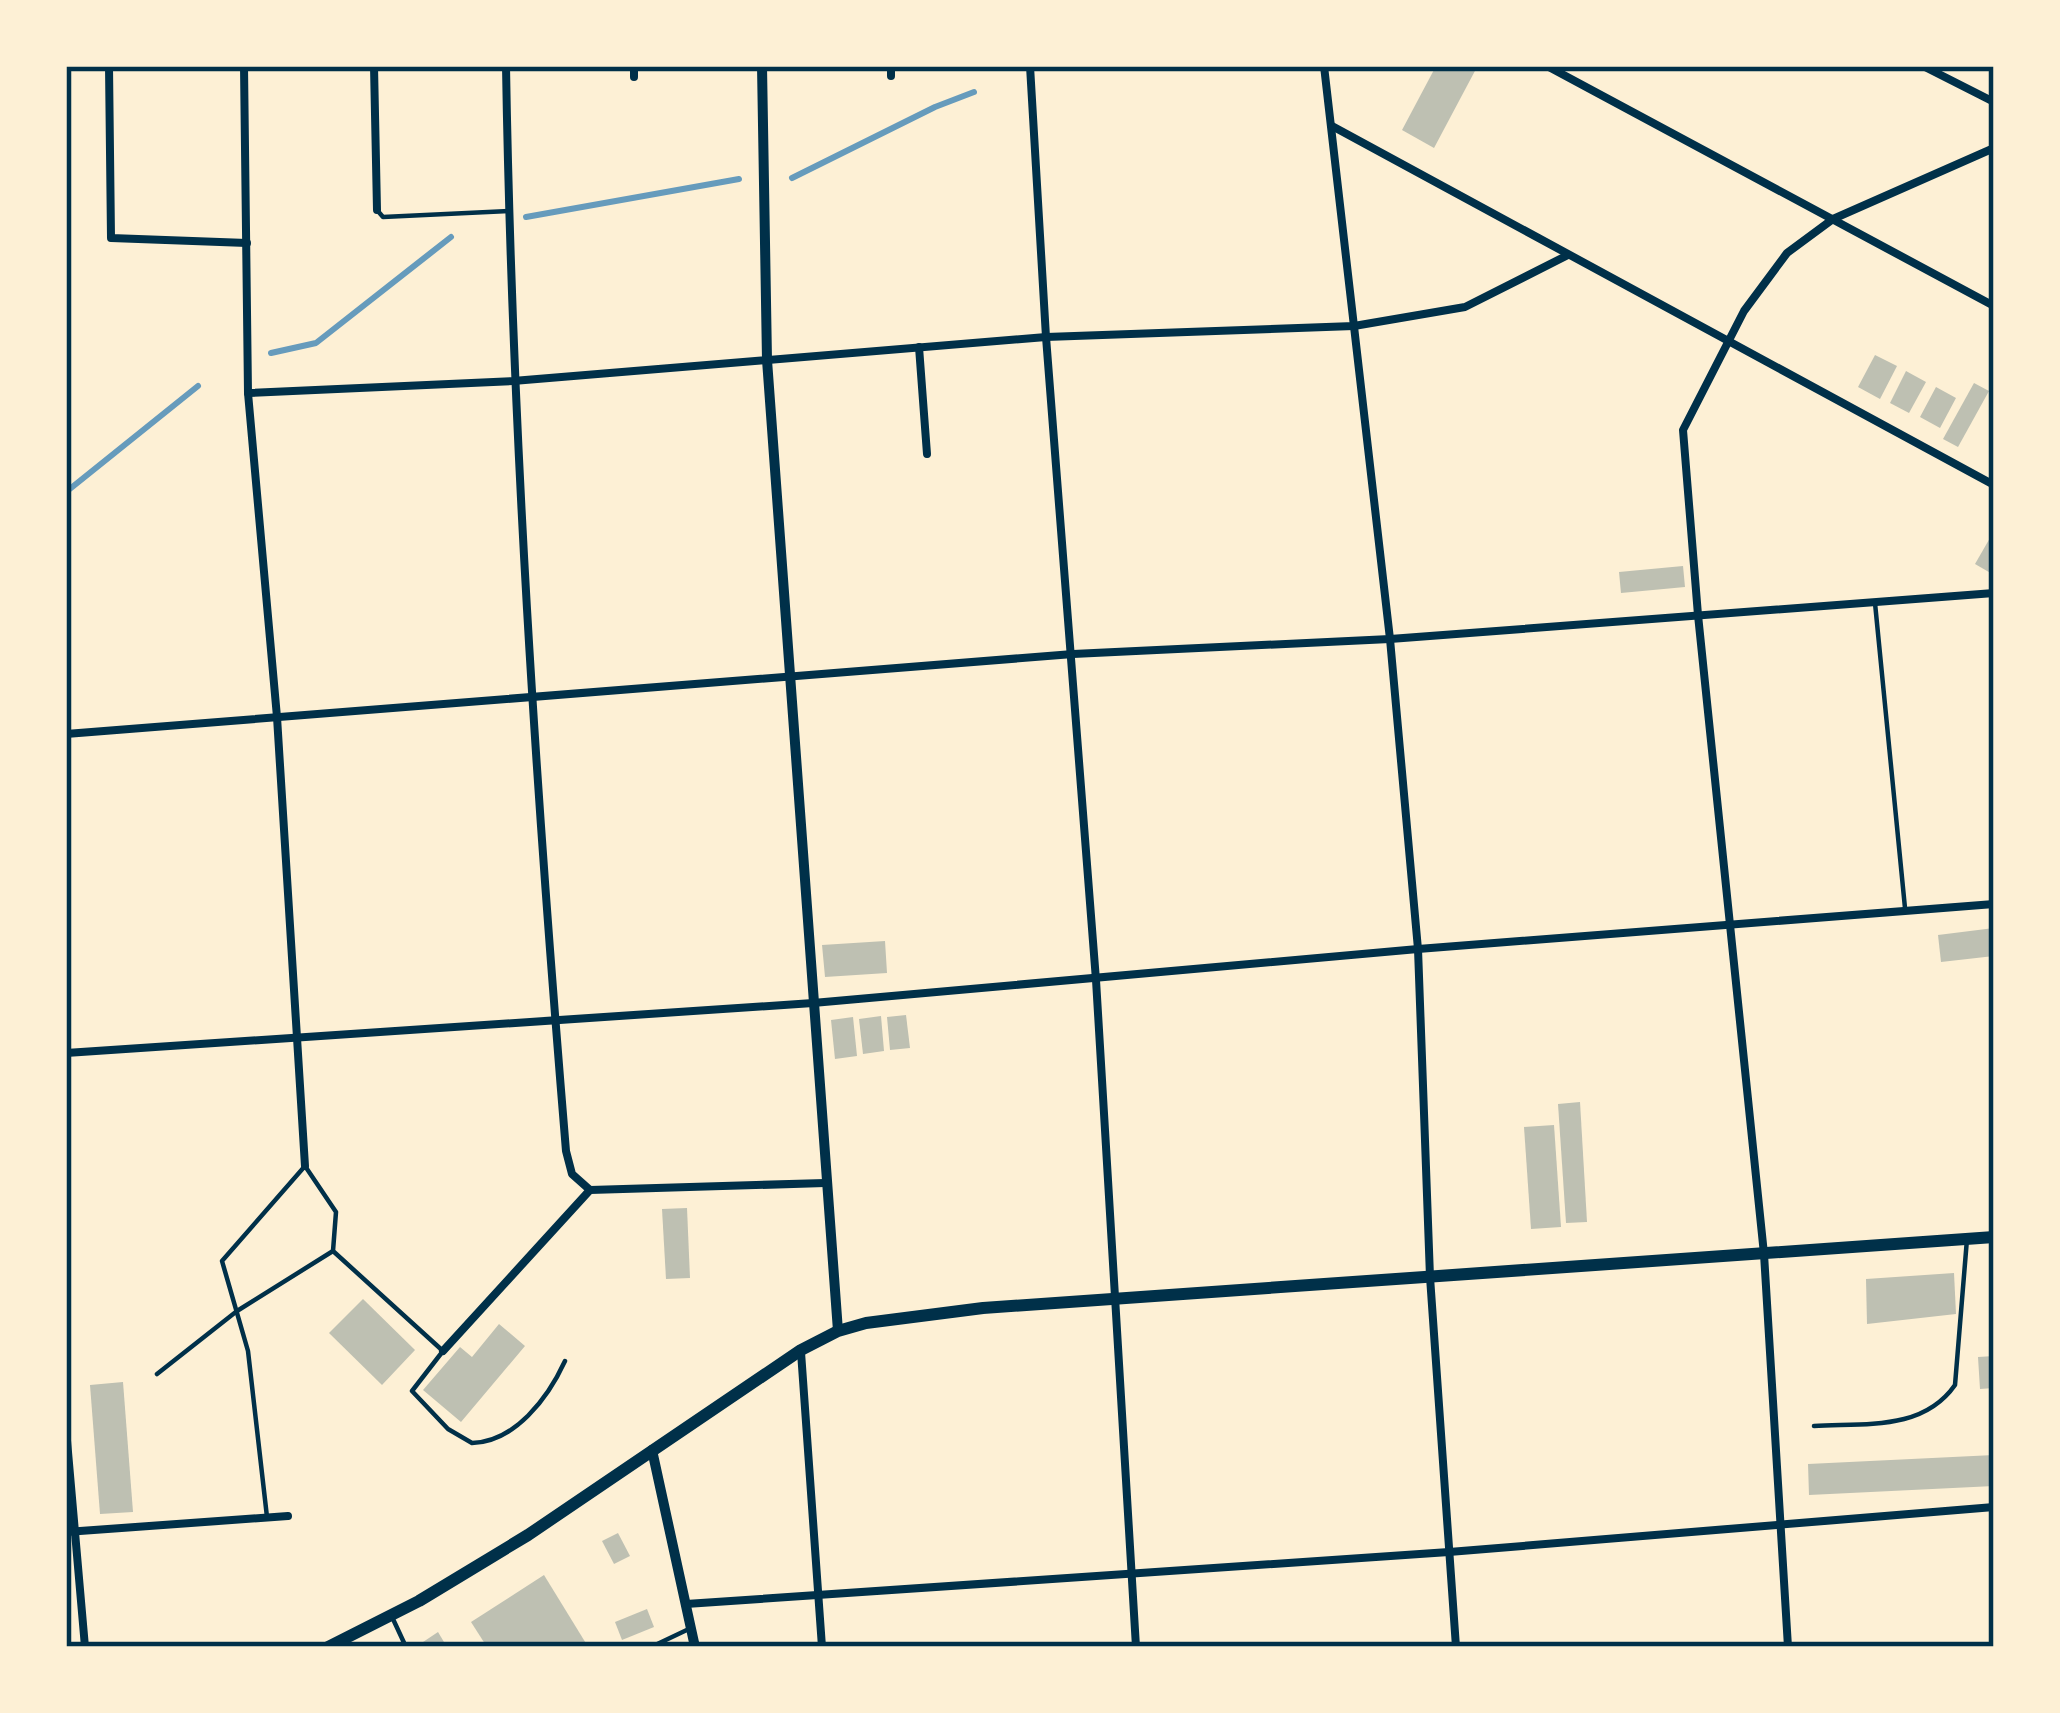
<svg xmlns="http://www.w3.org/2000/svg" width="2060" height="1713" font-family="Montserrat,sans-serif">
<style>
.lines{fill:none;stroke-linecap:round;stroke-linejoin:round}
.stream{stroke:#669bbc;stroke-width:6}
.building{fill:#bec0b2}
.service{stroke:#003049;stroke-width:4.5}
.minor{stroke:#003049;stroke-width:8}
.tertiary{stroke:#003049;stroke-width:10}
.primary{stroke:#003049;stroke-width:12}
.neatline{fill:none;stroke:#003049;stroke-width:4.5}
</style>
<rect width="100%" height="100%" fill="#fdf0d5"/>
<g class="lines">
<g class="stream">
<path d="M792,178L935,107L974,92"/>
<path d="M526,217L739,179"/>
<path d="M271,353L316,343L451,237"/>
<path d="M66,492L198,386"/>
</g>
</g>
<g class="building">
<path d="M1436,66L1476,69L1434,148L1402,130Z"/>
<path d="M1875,355L1897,366L1880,399L1858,387Z"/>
<path d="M1906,371L1926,382L1909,413L1890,403Z"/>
<path d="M1974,383L1989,391L1958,447L1943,439Z"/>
<path d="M1936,387L1956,398L1940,428L1920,417Z"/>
<path d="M1994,531V575L1975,564Z"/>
<path d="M1683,566L1685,587L1621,593L1619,572Z"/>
<path d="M1994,928V956L1941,962L1938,935Z"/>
<path d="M885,941L887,973L825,977L822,945Z"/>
<path d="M906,1015L910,1048L890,1050L887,1017Z"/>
<path d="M881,1016L884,1051L863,1054L859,1019Z"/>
<path d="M853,1017L857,1056L835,1059L831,1020Z"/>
<path d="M1580,1102L1587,1222L1566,1223L1558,1104Z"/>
<path d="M1554,1125L1561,1227L1531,1229L1524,1127Z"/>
<path d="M687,1208L690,1278L666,1279L662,1209Z"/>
<path d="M1954,1273L1956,1314L1867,1324L1866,1279Z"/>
<path d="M1989,1290H1994V1322H1990Z"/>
<path d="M363,1299L415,1350L382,1385L329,1333Z"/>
<path d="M499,1324L525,1346L461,1422L423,1390L460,1347L472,1357Z"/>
<path d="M1994,1356V1388L1980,1389L1978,1357Z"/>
<path d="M123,1382L133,1512L100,1514L90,1385Z"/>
<path d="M1994,1455V1486L1809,1495L1808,1464Z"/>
<path d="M618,1533L630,1556L614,1564L602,1541Z"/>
<path d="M544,1575L587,1645L487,1647L471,1622Z"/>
<path d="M647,1609L654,1627L622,1640L615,1622Z"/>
<path d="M438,1632L447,1647H426L423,1642Z"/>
</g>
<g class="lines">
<g class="service">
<path d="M377,210L383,217L509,211"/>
<path d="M1875,603L1905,908"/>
<path d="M157,1374L237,1311L333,1251"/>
<path d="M1814,1426C1865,1423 1923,1431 1955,1385L1967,1239"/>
<path d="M267,1517L248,1351L222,1261L305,1166L336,1212L333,1251L443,1351L412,1391L448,1429L472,1443C515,1442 548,1398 565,1361"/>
<path d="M393,1619L406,1647"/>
<path d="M651,1647L691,1628"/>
</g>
<g class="minor">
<path d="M109,66L111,238L247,243"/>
<path d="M244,66L248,393L277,717L305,1166"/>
<path d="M374,66L377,210"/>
<path d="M506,66C512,429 536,789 566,1151L572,1174L590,1190"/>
<path d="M634,66V77"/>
<path d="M891,66V76"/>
<path d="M1030,66L1046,337L1096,980L1136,1647"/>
<path d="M1324,66L1390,639L1418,949L1430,1277L1456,1647"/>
<path d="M1547,66L1994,306"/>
<path d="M1923,66L1994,102"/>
<path d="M1332,126L1994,485"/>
<path d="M919,347L927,454"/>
<path d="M248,393L513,381L1046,337L1354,326L1465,307L1568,255"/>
<path d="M66,734L1073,654L1390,639L1994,593"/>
<path d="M66,1053L813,1003L1418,949L1994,904"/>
<path d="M443,1351L590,1190L825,1183"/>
<path d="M801,1352L822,1647"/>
<path d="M66,1429L85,1647"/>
<path d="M66,1532L288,1516"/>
<path d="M686,1604L1449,1552L1994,1507"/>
<path d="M1788,1647L1764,1254L1698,615L1683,430L1744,311L1787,253L1833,219L1994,148"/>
</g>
<g class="tertiary">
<path d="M762,66L767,360L838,1331"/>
<path d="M652,1450L695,1647"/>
</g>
<path class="primary" d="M328,1647L419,1601L528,1535L801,1350L838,1331L866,1323L983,1308L1994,1237"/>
</g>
<rect width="2060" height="1713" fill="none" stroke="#fdf0d5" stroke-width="138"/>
<rect x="69" y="69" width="1922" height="1575" class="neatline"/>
</svg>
